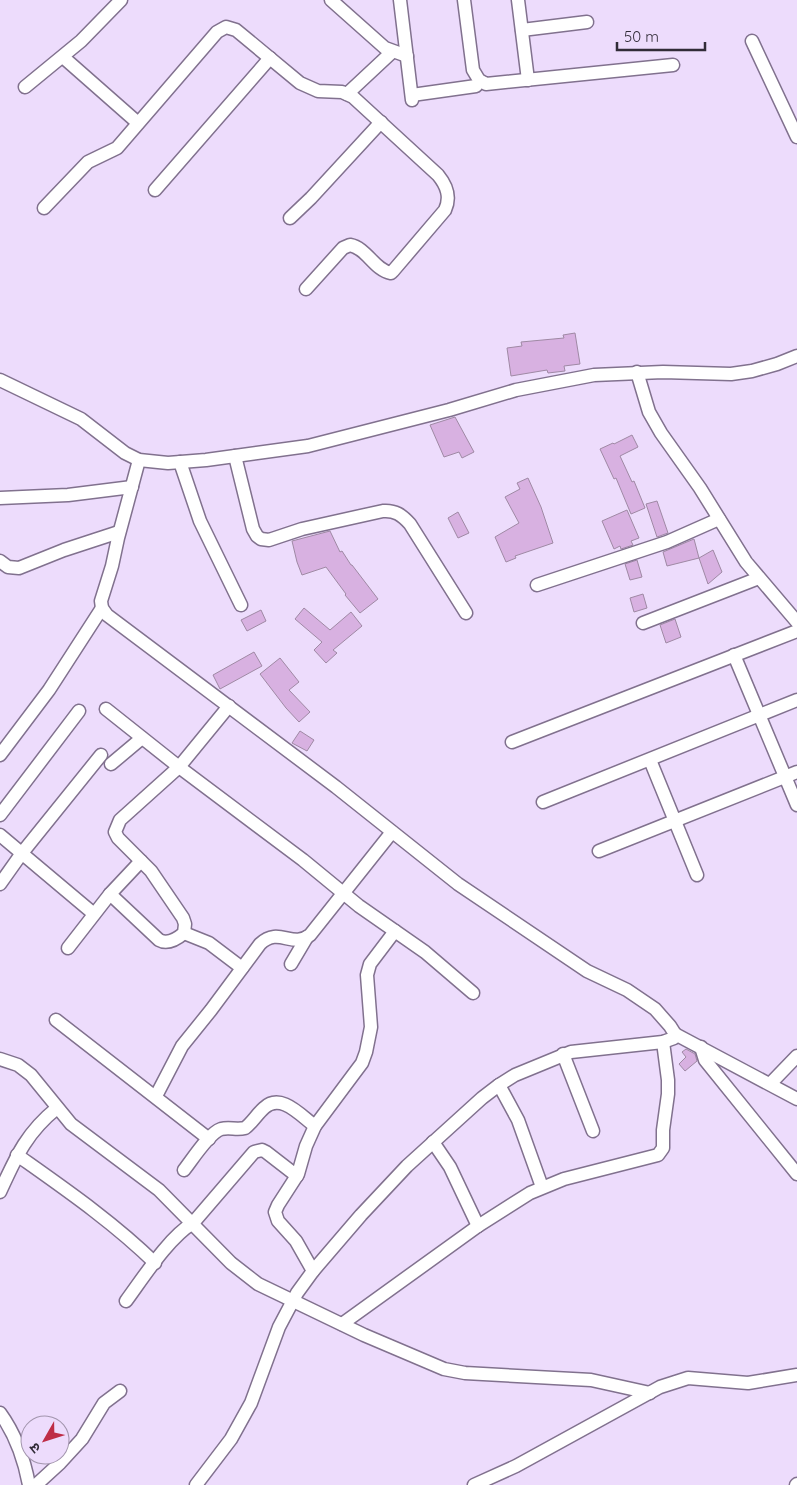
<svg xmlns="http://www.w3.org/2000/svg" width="797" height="1485" font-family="Quicksand,'Noto Sans Devanagari',sans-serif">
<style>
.building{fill:#d8b1e1;stroke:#9f89a4}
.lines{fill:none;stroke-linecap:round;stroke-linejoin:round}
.minor-casing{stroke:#81718e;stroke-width:15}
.minor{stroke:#fff;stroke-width:12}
</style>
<rect width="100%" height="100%" fill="#eddcfc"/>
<g class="building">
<path d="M575,333L580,364L564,366L565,371L548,373L547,370L511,376L507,348L522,346L521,342L564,338L563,335Z"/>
<path d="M455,417L474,452L462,458L459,452L444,457L430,425Z"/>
<path d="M632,435L638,447L620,456L632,482L634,481L645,508L631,514L616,478L614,479L600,449L613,443L614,444Z"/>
<path d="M528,478L541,507L553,543L515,556L516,558L506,562L495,537L519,523L505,497L520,489L517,483Z"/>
<path d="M657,501L668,533L657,537L646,504Z"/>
<path d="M627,510L639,538L631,541L633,545L621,549L620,546L614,549L602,521Z"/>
<path d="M458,512L469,533L458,538L448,518Z"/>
<path d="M330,531L340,552L342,551L351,565H352L378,599L360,613L345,595L346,594L326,567L302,575L297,562L292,541Z"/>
<path d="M694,539L699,558L667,566L663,552Z"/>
<path d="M713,550L722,572L708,584L699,558Z"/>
<path d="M637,560L642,577L630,580L625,564Z"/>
<path d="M643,594L647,608L634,612L630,598Z"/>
<path d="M304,608L330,630L351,612L362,626L333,650L337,653L326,663L314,650L322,642L295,619Z"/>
<path d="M261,610L266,621L247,631L241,620Z"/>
<path d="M675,619L681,637L666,643L660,625Z"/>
<path d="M254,652L262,666L220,689L213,675Z"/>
<path d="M280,658L299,682L289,690L310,712L299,722L286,708L260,674Z"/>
<path d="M300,731L314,740L307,751L292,743Z"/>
<path d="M686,1049L695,1054L697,1061L685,1071L679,1064L686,1057L682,1052Z"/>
</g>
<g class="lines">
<g class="minor-casing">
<g id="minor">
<path d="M331,0L385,48L407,56"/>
<path d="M400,0L412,100"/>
<path d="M464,0L473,70L479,80L486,84L673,65"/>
<path d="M518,0L528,80"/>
<path d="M522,30L587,22"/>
<path d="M752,41L797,137"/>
<path d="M63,57L138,123"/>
<path d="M25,87L81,41L121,0"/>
<path d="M347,94L392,52"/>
<path d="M412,95L476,86"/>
<path d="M155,190L270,58"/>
<path d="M44,208L88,162L117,148L217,32L226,27L236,30L300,83L318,91L342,92L353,97L438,175C447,186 451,197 445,210L393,271L391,273C374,270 367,248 350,245L343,248L306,289"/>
<path d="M290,218L311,198L381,122"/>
<path d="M637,372L649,412L661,433L700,488L746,562L797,622"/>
<path d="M0,380L81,419L125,453L139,460L168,463L206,460L308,446L449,410L516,390L594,375L663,372L731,374L752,371L777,364L797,356"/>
<path d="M235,456L253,529L257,536L261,539L269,540L302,529L383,511C395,510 402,515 410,524L466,613"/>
<path d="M139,460L118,538L112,566L101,601L102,608L107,615L336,787L458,884L587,971L627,990L655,1009L670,1026L675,1034L674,1038L663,1042L571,1052L515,1075L499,1085L482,1098L407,1166L361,1215L313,1271L297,1293L279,1327L251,1403L231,1439L196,1485"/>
<path d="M180,462L200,521L241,605"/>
<path d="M0,498L68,495L132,487"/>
<path d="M0,561L8,567L19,568L64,550L119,532"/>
<path d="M537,585L667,542L719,519"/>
<path d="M643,623L759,578"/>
<path d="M734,655L797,805"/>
<path d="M106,709L179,767L303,860L359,906L425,952L473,993"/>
<path d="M512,742L797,631"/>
<path d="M0,755L49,690L102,608"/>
<path d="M650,760L697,875"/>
<path d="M111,764L142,738"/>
<path d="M543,802L797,700"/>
<path d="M0,815L79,711"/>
<path d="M0,835L94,914"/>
<path d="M599,851L797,772"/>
<path d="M0,884L22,853L101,755"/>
<path d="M110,894L159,940C168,945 177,939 184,933L185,924L183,918L151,871L118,838L115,832L120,820L179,767L229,706"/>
<path d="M184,933L209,943L242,968"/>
<path d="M68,948L110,894L141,861"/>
<path d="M291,964L307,937"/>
<path d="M56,1020L209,1139"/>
<path d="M675,1034L797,1099"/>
<path d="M701,1047L705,1060L797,1174"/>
<path d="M563,1054L593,1131"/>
<path d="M0,1059L18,1065L31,1075L71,1124L159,1190L231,1263L258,1284L364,1335L444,1369L465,1373L591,1380L650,1393"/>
<path d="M770,1084L797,1056"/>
<path d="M499,1085L518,1120L542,1187"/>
<path d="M156,1096L182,1046L211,1010L260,944C279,926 292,949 310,935L392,832"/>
<path d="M433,1142L450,1167L478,1226"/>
<path d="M17,1155C65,1189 113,1222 155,1263"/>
<path d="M184,1170C192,1160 209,1133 221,1129C229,1127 237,1130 245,1128C252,1123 257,1114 264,1108C281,1092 301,1116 315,1126"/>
<path d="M0,1192C16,1157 26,1133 57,1108"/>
<path d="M313,1271L296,1241L278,1221L275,1212L278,1205L298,1174L306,1146L315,1126L353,1075L362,1063L366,1052L371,1027L367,975L370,964L395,931"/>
<path d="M126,1301C143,1278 169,1237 193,1223L254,1152L262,1150L266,1152L297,1176"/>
<path d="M342,1324L478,1226L530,1193L564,1179L658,1155L663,1148V1130L668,1094V1080L663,1042"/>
<path d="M0,1413C16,1435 24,1458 29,1485"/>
<path d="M36,1485L60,1463L82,1439L104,1403L120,1391"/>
<path d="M474,1485L516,1466L660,1387L688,1378L748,1383L797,1375"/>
<path d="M796,1485L797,1484"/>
</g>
</g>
<use href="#minor" class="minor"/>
</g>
<g transform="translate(45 1440) rotate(231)"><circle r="24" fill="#eddcfc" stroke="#a295ad"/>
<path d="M0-4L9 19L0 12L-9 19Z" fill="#be2d46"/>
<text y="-8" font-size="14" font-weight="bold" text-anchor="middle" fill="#312b37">उ</text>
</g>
<path d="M617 42v8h88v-8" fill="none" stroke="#312b37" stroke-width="2.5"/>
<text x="624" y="42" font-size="15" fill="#312b37" stroke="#eddcfc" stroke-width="4" paint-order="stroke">50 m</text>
</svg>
